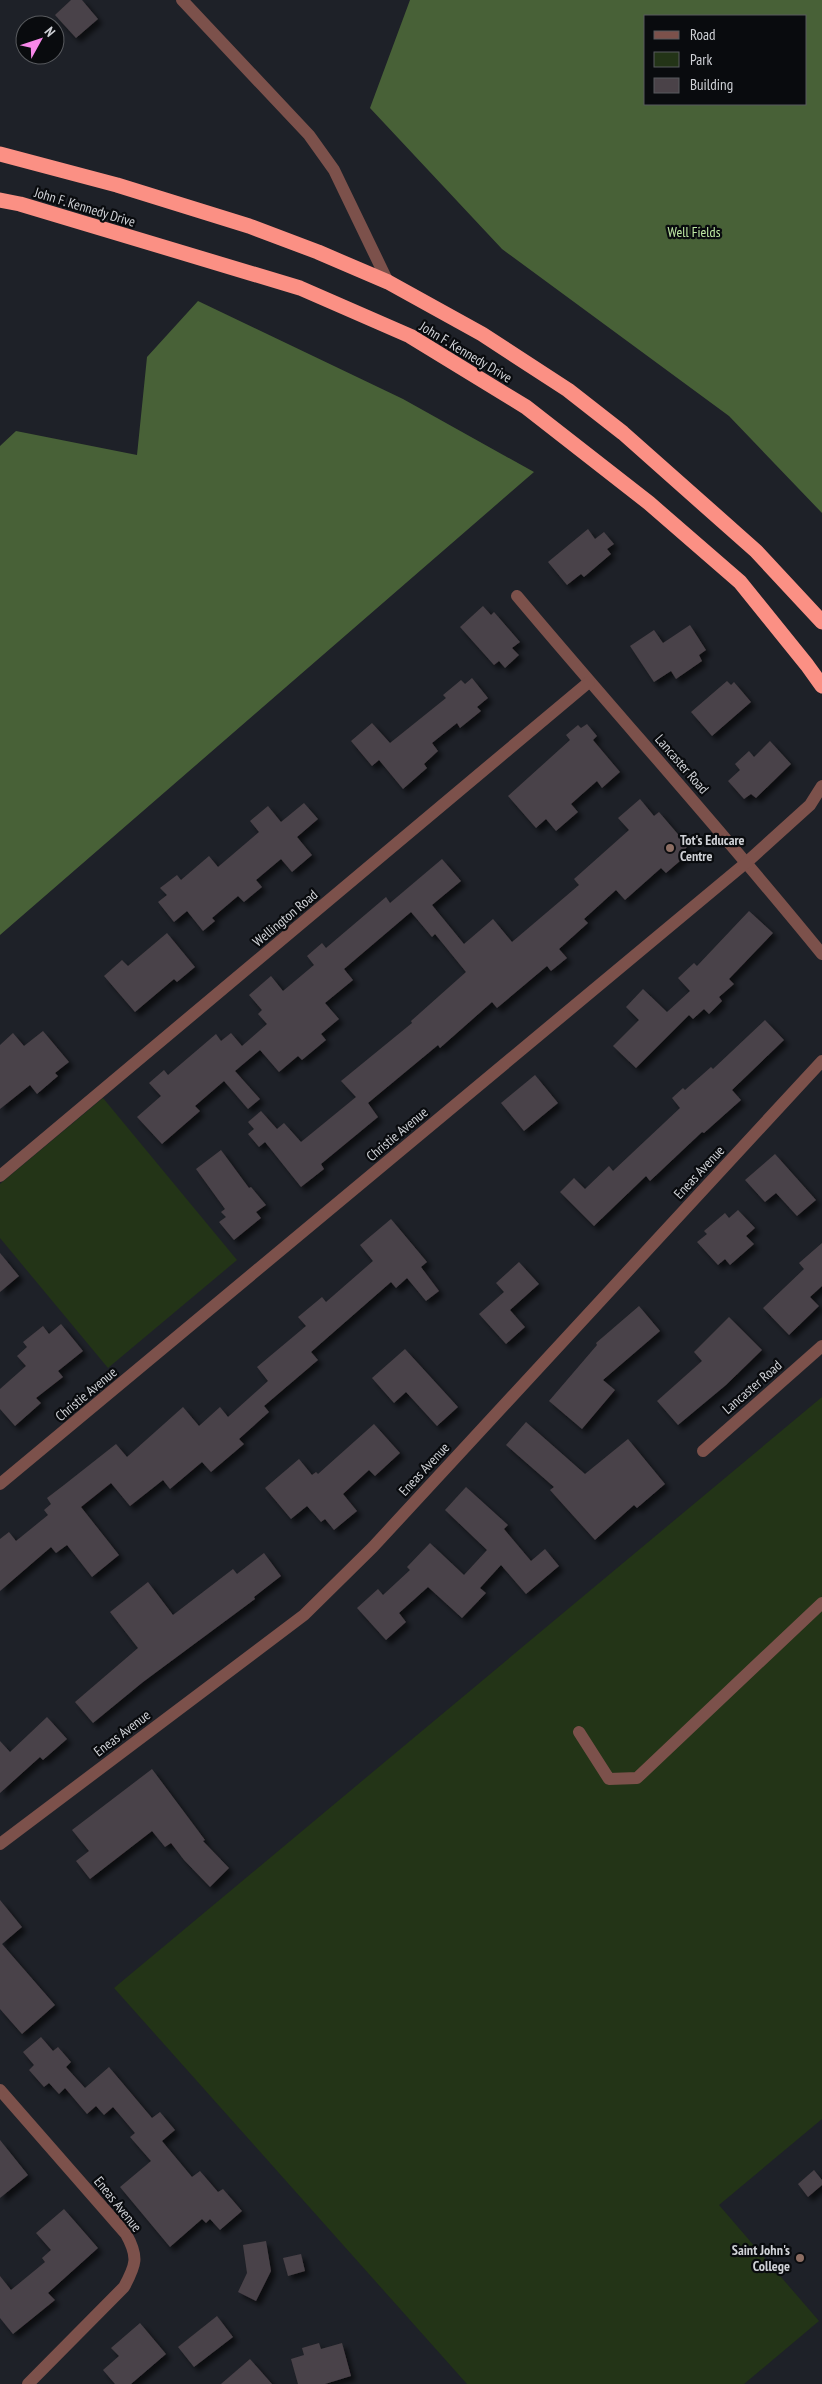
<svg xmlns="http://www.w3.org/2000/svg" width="822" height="2384" font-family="'PT Sans Narrow',sans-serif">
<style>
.green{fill:#233417}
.forest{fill:#486137;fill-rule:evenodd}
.building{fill:#4a4248;filter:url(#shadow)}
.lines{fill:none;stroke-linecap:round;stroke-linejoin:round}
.minor{stroke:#7c514b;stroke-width:12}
.highway{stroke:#fb9084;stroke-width:15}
.education-dot{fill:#8d6e63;stroke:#090b0e;stroke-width:2}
.labels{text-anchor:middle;stroke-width:4.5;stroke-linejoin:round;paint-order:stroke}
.street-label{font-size:14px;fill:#cfd1d6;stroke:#090b0e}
.park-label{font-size:14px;fill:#bfe9a4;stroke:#090b0e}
.poi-label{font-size:14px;font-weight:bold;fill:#cfd1d6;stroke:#090b0e;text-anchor:start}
</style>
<defs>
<filter id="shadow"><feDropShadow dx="4.5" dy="4.5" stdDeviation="2.5" flood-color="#0009"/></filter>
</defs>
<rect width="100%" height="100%" fill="#1e2128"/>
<g class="green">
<path d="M103,1098L237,1260L108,1368L0,1238V1184Z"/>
<path d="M822,1397V2119L719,2205L819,2321L744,2384H467L114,1988Z"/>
</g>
<g class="forest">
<path d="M410,0H822V513L729,416L502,249L370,108ZM646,16H806V104H646Z"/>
<path d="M198,301L403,399L534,472L0,935V446L16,431L137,455L147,357Z"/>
</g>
<g class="building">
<path d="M71,0H82L98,19L76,38L55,15Z"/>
<path d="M588,529L595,539L604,532L614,544L607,549L611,554L584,577L581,574L567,585L548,562Z"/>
<path d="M483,606L491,615L494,612L520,642L512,648L519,655L505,668L499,661L494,665L460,627Z"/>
<path d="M690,625L706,650L699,655L702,661L676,679L671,671L654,682L630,646L654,630L663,643Z"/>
<path d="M472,678L488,698L477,707L481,711L460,728L457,723L432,743L438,751L424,764L427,768L403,789L379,760L372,766L351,741L372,723L390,743L446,698L443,695L461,680L465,684Z"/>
<path d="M727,681L731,685L734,682L751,702L712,736L691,712Z"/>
<path d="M587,724L597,736L593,740L620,772L602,788L597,781L571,804L578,812L556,831L546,819L536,828L508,796L570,740L566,735L578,725L581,728Z"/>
<path d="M770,741L791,764L756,798L751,794L744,799L728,781L740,770L735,764L749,751L754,757Z"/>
<path d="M640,799L654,816L659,812L688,846L684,850L688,854L666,873L661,868L625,900L616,890L584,919L588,923L559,949L567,958L551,971L547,966L497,1008L492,1002L440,1048L438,1045L368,1103L378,1117L321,1164L324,1169L301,1187L265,1142L259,1147L248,1134L254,1129L248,1122L261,1111L277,1129L284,1123L301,1142L356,1097L341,1081L412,1023L411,1021L466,972L435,934L432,937L411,912L344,969L353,980L325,1003L339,1019L321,1034L326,1040L302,1060L298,1056L279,1072L260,1050L235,1071L260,1099L248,1109L224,1081L195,1106L200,1111L162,1144L137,1117L161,1096L149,1083L164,1070L168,1075L216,1034L221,1041L231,1033L242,1046L267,1024L258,1014L262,1010L249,995L271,976L283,991L314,965L307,956L322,943L326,948L386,897L390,903L442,859L461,881L432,905L464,944L493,919L512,942L579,885L574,879L629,830L618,818Z"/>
<path d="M304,803L318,819L297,837L312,855L292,872L281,859L256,880L262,887L244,902L238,896L212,918L215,921L203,931L187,911L174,922L158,902L167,895L160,888L177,875L181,880L209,856L218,867L259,832L250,821L268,806L281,822Z"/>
<path d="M749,911L773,933L729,979L734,984L719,997L722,1001L709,1014L704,1009L693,1019L689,1015L636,1068L613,1046L639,1020L626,1007L643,989L667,1012L690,991L678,978L694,963L697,966Z"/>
<path d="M167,933L195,967L177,982L174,979L135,1012L104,976L122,960L128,966Z"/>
<path d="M765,1020L784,1040L732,1090L741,1100L704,1133L702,1132L650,1181L646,1176L594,1226L560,1192L574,1178L585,1189L609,1166L613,1171L680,1108L672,1098L683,1088L685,1090L711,1067L713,1069Z"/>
<path d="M43,1031L69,1062L55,1073L58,1076L37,1094L30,1085L0,1109V1045L13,1033L24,1046Z"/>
<path d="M535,1075L558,1103L524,1131L501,1103Z"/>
<path d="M221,1150L249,1188L251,1187L266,1205L256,1212L261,1218L234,1240L219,1222L226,1217L221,1212L225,1209L196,1169Z"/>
<path d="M775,1154L816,1200L797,1216L776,1193L765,1202L745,1180Z"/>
<path d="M738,1210L755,1228L746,1236L754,1244L730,1265L725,1259L718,1265L697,1242L707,1234L704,1231L725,1213L729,1218Z"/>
<path d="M391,1219L427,1262L421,1267L439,1291L426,1301L407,1278L396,1288L391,1282L311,1352L318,1360L264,1406L269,1412L239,1439L244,1444L211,1472L202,1462L170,1489L163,1480L130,1506L111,1483L81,1507L119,1555L92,1577L67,1545L56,1553L51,1547L0,1591V1539L9,1532L16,1541L48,1515L44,1510L51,1504L47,1498L64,1485L116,1444L127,1457L183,1407L199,1426L220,1407L228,1417L268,1381L257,1367L306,1326L298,1317L322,1297L326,1302L373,1261L360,1245Z"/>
<path d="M822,1243V1286L810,1297L819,1306L789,1335L763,1308L804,1269L799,1263Z"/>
<path d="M0,1253L19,1276L0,1292Z"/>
<path d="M519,1262L539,1284L510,1310L525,1327L506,1344L479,1314L504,1292L496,1283Z"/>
<path d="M639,1306L660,1331L603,1380L615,1390L582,1429L549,1401L597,1345L596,1343Z"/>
<path d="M729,1317L762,1350L726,1385L678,1425L657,1401L702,1361L694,1352Z"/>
<path d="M61,1324L83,1351L58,1371L63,1377L36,1398L41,1403L15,1426L0,1409V1389L26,1366L17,1356L27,1347L23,1342L43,1326L49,1334Z"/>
<path d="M405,1349L458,1407L437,1426L406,1392L394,1403L372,1378Z"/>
<path d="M526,1422L585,1474L628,1439L665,1484L637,1508L634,1505L595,1540L550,1490L554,1487L506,1445Z"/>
<path d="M374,1424L400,1453L375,1476L369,1470L343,1494L357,1511L334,1530L325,1519L321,1522L307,1506L291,1519L265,1488L299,1459L312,1475L316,1472L318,1474Z"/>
<path d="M466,1487L508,1525L504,1529L531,1561L545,1549L559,1566L526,1594L501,1565L480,1588L486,1593L462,1618L428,1587L399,1613L406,1622L386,1640L357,1608L378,1589L383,1595L410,1570L407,1567L430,1543L464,1575L487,1550L445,1510Z"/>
<path d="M264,1553L281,1576L254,1597L255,1599L143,1682L93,1723L75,1702L138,1648L110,1612L148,1582L173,1615L233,1569L237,1574Z"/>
<path d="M47,1717L67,1739L43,1760L40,1757L0,1793V1741L10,1752Z"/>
<path d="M152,1769L205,1840L203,1841L229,1868L210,1887L184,1860L171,1843L165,1847L152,1831L90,1879L76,1861L89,1851L72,1830Z"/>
<path d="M0,1900L22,1927L2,1944L55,2005L22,2034L0,2009Z"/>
<path d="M41,2037L53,2051L58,2047L71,2062L66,2067L85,2088L109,2067L152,2118L160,2112L175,2130L162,2141L192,2177L200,2171L218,2192L223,2189L242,2211L220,2230L210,2219L206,2223L202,2219L170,2247L120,2187L151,2161L130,2137L135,2133L113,2107L104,2115L96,2106L87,2114L65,2088L59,2094L49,2083L44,2087L29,2070L34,2065L23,2052Z"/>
<path d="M0,2140L28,2175L0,2198Z"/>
<path d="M814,2170L822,2180V2185L808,2197L798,2184Z"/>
<path d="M64,2209L98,2248L48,2293L55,2300L13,2334L0,2318V2276L11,2290L45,2262L42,2258L51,2250L36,2233Z"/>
<path d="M266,2241L271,2271L256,2301L238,2292L247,2273L243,2245Z"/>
<path d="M301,2254L305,2271L288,2276L283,2258Z"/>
<path d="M217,2316L233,2337L194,2367L178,2347Z"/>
<path d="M140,2323L166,2354L131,2384H115L103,2370L119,2356L111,2348Z"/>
<path d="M319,2343L321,2349L342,2343L351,2376L325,2384H298L291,2359L304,2355L302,2348Z"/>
<path d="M250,2359L272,2384H221Z"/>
</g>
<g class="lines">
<g class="minor">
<path d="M182,0L309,135L334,170L388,282"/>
<path d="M517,596C618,716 723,832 822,954"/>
<path d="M0,1176L589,682"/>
<path d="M703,1451L822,1346"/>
<path d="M0,1484L747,862L810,805L822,786"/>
<path d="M579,1732L609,1779L637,1778L822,1603"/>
<path d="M0,1844L304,1615L373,1547L822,1061"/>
<path d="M0,2090L126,2234C139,2257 136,2265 124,2287L28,2384"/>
</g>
<g class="highway">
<path d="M0,154L117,185L249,226L318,252L388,282L482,334L568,390L623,433L756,551L822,622"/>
<path d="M0,200L20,204L300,288L410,336L526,407L649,503L740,582L807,665L822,686"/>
</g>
</g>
<g class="education-dot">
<circle cx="670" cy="848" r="5"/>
<circle cx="800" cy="2258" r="5"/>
</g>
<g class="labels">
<g class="street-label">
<text transform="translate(85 207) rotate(17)" y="5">John F. Kennedy Drive</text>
<text transform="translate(466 352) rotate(31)" y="5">John F. Kennedy Drive</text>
<text transform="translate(682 764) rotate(49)" y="5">Lancaster Road</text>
<text transform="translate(285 918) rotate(-40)" y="5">Wellington Road</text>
<text transform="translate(397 1134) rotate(-40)" y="5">Christie Avenue</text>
<text transform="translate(699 1172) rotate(-47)" y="5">Eneas Avenue</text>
<text transform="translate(752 1387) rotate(-41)" y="5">Lancaster Road</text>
<text transform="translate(86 1394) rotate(-40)" y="5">Christie Avenue</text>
<text transform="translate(424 1469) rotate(-47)" y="5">Eneas Avenue</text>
<text transform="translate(122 1733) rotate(-37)" y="5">Eneas Avenue</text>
<text transform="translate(118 2204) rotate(51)" y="5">Eneas Avenue</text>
</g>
<g class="park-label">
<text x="694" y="237">Well Fields</text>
</g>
<g class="poi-label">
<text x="680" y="845">Tot's Educare<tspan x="680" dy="16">Centre</tspan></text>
<text x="790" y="2255" text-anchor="end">Saint John's<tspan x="790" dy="16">College</tspan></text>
</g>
</g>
<rect x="644" y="15" width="162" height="90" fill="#090b0e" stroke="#585a5e"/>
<rect x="654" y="31" width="25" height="8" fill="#7c514b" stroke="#585a5e"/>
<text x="690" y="40" font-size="15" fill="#cfd1d6">Road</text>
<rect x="654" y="52" width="25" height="15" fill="#233417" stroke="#585a5e"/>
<text x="690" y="65" font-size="15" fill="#cfd1d6">Park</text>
<rect x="654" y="78" width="25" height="15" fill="#4a4248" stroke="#585a5e"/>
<text x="690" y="90" font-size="15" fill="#cfd1d6">Building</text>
<g transform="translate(40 40) rotate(50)"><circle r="24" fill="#090b0e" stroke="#585a5e"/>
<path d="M0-4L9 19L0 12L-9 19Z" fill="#f888ea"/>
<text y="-8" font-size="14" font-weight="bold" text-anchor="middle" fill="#cfd1d6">N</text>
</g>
</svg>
